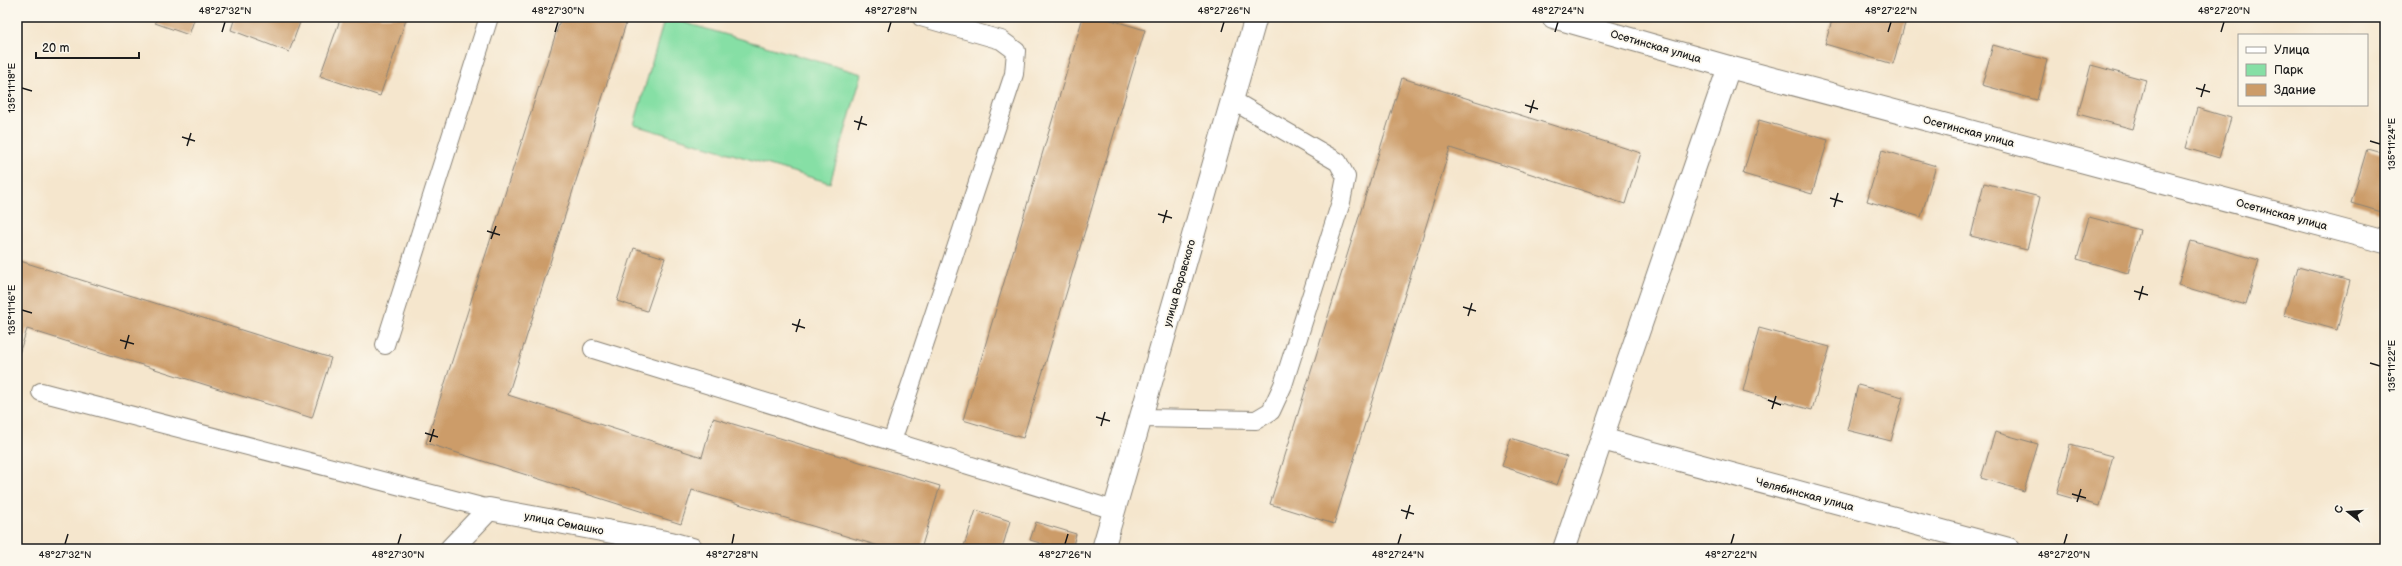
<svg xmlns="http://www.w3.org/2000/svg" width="2402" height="566" font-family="'Balsamiq Sans',sans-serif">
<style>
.green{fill:#86dfa5;stroke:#517e60}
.building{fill:#cc9c69}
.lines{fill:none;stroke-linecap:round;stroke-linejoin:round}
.service-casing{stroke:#888174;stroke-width:20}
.minor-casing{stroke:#888174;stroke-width:24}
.service{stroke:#fff;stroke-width:18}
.minor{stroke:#fff;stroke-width:22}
.ticks{fill:none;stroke:#1c1c1c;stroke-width:1.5}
.labels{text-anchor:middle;stroke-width:3.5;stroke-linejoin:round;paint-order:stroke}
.street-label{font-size:11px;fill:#1c1c1c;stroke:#fbf7ec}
.neatline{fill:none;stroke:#1c1c1c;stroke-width:1.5}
.ticks-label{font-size:10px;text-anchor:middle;fill:#1c1c1c}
</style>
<rect width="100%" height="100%" fill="#fbf7ec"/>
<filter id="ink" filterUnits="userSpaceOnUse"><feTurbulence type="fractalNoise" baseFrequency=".025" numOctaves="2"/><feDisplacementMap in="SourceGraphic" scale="8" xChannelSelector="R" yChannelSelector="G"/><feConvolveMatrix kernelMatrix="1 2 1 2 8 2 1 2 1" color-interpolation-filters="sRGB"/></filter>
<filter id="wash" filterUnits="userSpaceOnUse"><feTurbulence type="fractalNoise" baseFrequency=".012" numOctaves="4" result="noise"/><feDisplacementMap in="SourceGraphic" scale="16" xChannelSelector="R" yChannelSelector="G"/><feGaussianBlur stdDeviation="0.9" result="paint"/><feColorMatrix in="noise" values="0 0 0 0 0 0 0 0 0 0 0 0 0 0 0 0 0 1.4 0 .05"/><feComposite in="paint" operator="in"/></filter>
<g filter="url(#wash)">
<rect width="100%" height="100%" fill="#f5e6cd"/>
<path class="green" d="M665,17L862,74L830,183L634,125Z"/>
<g id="blocks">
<g class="building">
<path d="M157,17H195L189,35L155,23Z"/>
<path d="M235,17H302L289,52L231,30Z"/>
<path d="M341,17H407L380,96L320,76Z"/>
<path d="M561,17H628L508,395L702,457L713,418L940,486L921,549H889L692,490L681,524L426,443Z"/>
<path d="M1083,17H1101L1145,30L1023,438L963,420Z"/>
<path d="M1833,17H1907L1893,64L1825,44Z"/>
<path d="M1993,45L2047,60L2037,100L1982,85Z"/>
<path d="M2091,65L2146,80L2133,129L2078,114Z"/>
<path d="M1402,78L1641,153L1625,204L1450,148L1334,524L1270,504Z"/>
<path d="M2197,108L2231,118L2219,158L2186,148Z"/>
<path d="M1759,120L1828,140L1812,194L1743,174Z"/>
<path d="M2367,149L2385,154V213L2351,203Z"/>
<path d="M1882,150L1936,166L1921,217L1867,201Z"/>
<path d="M1984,183L2040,197L2027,250L1971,236Z"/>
<path d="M2089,217L2140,230L2128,273L2077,259Z"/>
<path d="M2191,241L2259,260L2246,305L2178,285Z"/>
<path d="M634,248L665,258L647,311L617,301Z"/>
<path d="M17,260L331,358L312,418L27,329L17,360Z"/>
<path d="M2298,267L2350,281L2337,330L2284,315Z"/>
<path d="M1759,328L1830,347L1812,410L1743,391Z"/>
<path d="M1858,385L1903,397L1891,441L1847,430Z"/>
<path d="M1995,432L2038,444L2024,491L1981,478Z"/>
<path d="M1511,438L1567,457L1557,485L1502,466Z"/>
<path d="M2070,445L2113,456L2099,506L2057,494Z"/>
<path d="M976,510L1010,521L1002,549H963Z"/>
<path d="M1036,522L1076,534L1072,549H1059L1030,540Z"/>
</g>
</g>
</g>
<g filter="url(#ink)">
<use href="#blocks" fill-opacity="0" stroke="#888174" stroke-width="1"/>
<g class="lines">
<g class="service-casing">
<g id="service">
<path d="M385,345L489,17"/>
<path d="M593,349L1114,510"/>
<path d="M41,392L489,509"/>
<path d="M1141,418L1256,420L1271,411L1283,385L1341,202L1346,177L1338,162L1232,100"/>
<path d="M892,441L1014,74L1016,51L1001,40L921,17"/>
</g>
</g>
<g class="minor-casing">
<g id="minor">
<path d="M1553,17L1729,67L2385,242"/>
<path d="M1602,439L2009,549"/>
<path d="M451,549L489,509L671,543L692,549"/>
<path d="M1103,549L1256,17"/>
<path d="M1564,549L1729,67"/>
</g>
</g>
<use href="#service" class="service"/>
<use href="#minor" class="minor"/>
</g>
</g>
<path class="ticks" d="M222,32L225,22M555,32L558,22M888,32L891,22M1221,32L1224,22M1555,32L1558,22M1888,32L1891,22M2221,32L2224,22M22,88L32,91M2196,88L2210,92M2201,97L2205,84M1525,105L1538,109M1530,113L1534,100M854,121L867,125M858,130L862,116M182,137L195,141M2370,141L2380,144M187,146L191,133M1830,198L1843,202M1834,207L1838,193M1158,214L1172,218M1163,223L1167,210M487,231L500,235M491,239L496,226M2134,291L2148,295M2139,300L2143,286M1463,307L1476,311M22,310L32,313M1468,316L1472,303M792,324L805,328M796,332L800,319M120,340L134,344M125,349L129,335M2370,363L2380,366M1768,400L1781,405M1772,409L1776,396M1096,417L1110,421M1101,426L1105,412M425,433L438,437M430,442L434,429M2072,494L2086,498M2077,502L2081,489M1401,510L1414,514M1406,519L1410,505M65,544L68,534M398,544L401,534M732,544L734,534M1065,544L1068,534M1398,544L1401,534M1731,544L1734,534M2064,544L2067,534"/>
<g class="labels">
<g class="street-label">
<text transform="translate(1656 46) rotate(16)" y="4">Осетинская улица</text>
<text transform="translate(1969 131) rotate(15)" y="4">Осетинская улица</text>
<text transform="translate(2282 214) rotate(15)" y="4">Осетинская улица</text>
<text transform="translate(1179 283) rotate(-74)" y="4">улица Воровского</text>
<text transform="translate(1805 494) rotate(15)" y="4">Челябинская улица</text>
<text transform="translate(564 523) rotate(11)" y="4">улица Семашко</text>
</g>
</g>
<rect width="2402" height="566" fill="none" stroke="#fbf7ec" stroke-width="44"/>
<rect x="2238" y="34" width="130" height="72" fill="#fbf7ec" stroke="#a29f99"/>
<rect x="2246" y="47" width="20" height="6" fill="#ffffff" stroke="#a29f99"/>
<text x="2274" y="54" font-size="12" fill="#1c1c1c">Улица</text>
<rect x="2246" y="64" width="20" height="12" fill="#86dfa5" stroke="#a29f99"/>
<text x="2274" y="74" font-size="12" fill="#1c1c1c">Парк</text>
<rect x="2246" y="84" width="20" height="12" fill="#cc9c69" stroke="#a29f99"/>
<text x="2274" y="94" font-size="12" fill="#1c1c1c">Здание</text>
<g transform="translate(2348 512) rotate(287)" stroke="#fbf7ec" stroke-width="3" paint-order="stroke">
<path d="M0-3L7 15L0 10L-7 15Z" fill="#1c1c1c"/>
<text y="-6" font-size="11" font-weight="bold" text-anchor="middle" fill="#1c1c1c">С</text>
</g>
<path d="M36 52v6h103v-6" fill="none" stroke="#1c1c1c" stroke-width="2"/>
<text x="42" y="52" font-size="12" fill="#1c1c1c" stroke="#fbf7ec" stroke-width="3" paint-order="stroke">20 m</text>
<rect x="22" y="22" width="2358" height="522" class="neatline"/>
<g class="ticks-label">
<text x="225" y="14">48°27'32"N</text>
<text x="558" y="14">48°27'30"N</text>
<text x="891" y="14">48°27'28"N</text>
<text x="1224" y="14">48°27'26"N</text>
<text x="1558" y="14">48°27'24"N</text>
<text x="1891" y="14">48°27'22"N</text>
<text x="2224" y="14">48°27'20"N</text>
<text transform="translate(11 88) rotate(-90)" y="4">135°11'18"E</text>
<text transform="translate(2391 144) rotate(-90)" y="4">135°11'24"E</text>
<text transform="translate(11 310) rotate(-90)" y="4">135°11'16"E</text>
<text transform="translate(2391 366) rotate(-90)" y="4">135°11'22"E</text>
<text x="65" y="558">48°27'32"N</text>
<text x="398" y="558">48°27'30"N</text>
<text x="732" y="558">48°27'28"N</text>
<text x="1065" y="558">48°27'26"N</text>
<text x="1398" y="558">48°27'24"N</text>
<text x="1731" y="558">48°27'22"N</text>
<text x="2064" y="558">48°27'20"N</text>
</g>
</svg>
